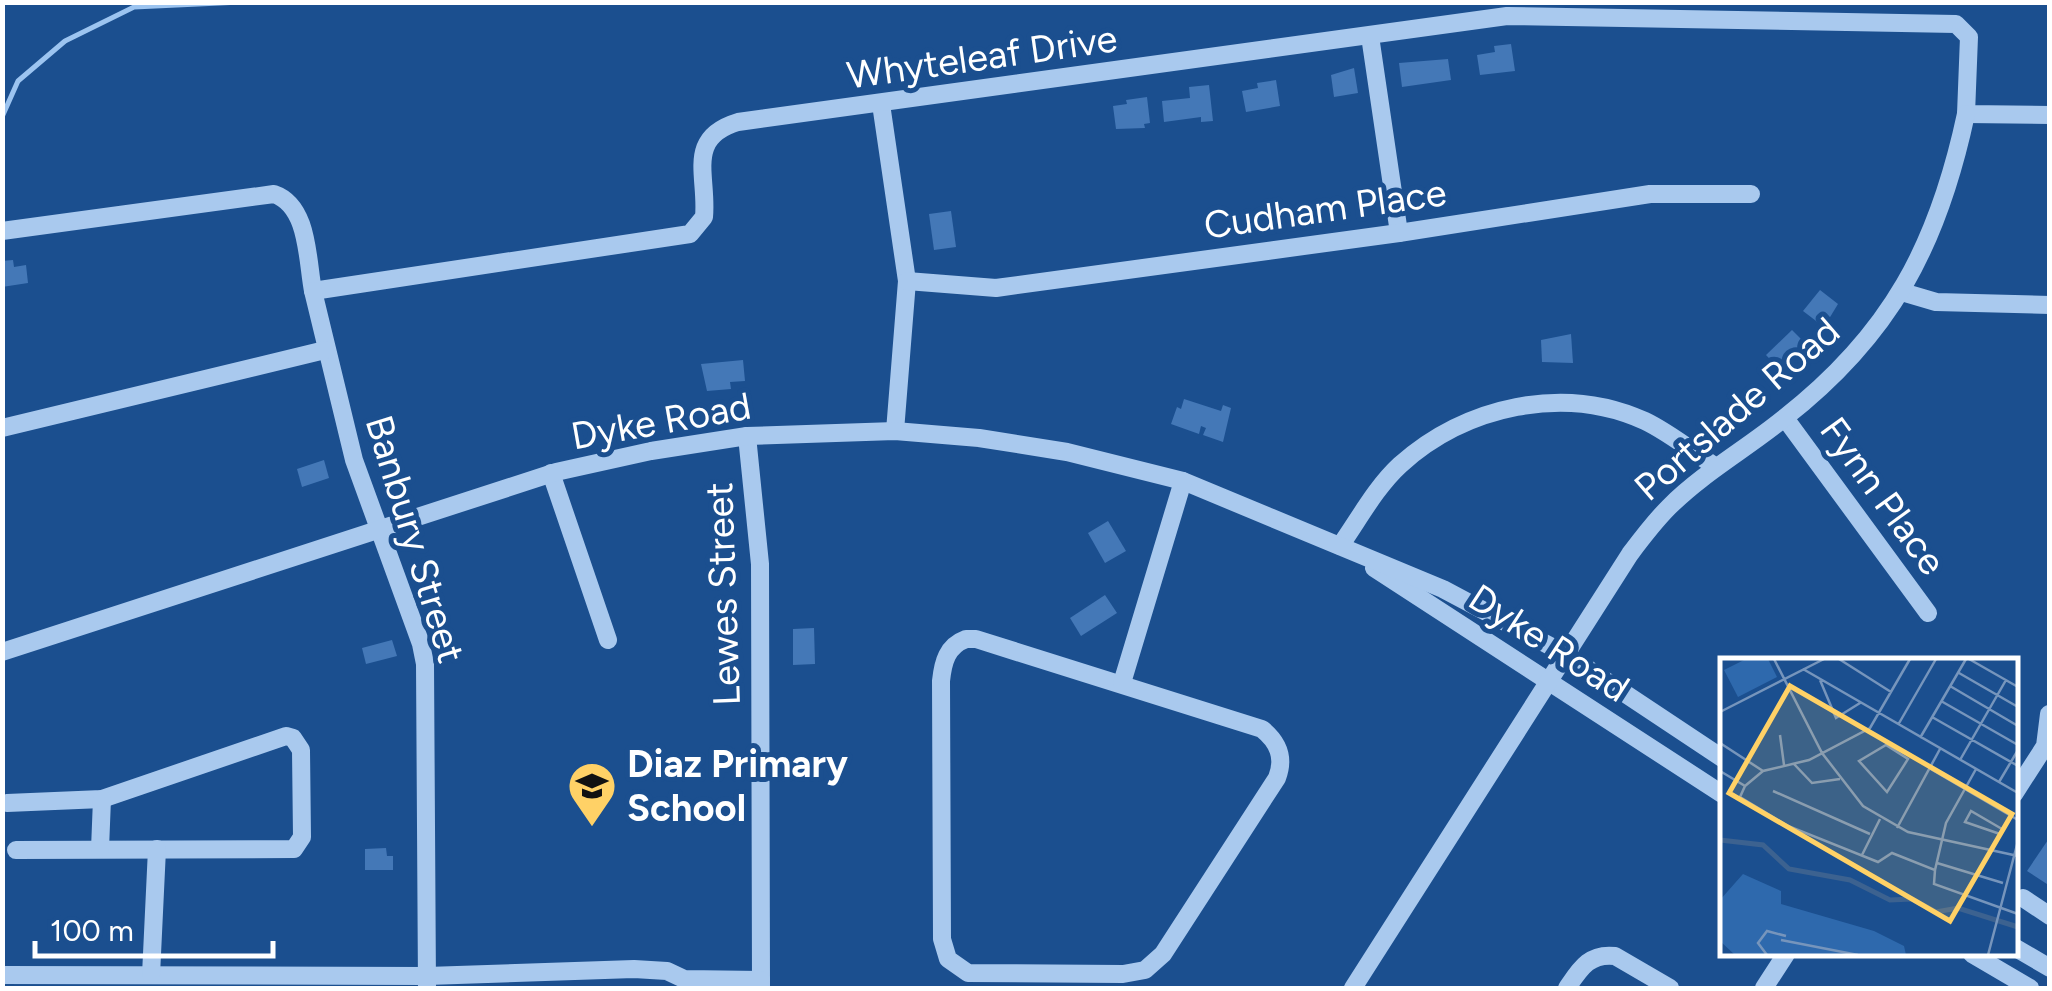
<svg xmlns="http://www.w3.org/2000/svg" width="2052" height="991" font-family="Figtree,sans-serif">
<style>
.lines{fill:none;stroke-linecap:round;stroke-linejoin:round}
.stream{stroke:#9cc4f0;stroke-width:5}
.building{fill:#4478b7}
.minor{stroke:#a9c9ee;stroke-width:18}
.labels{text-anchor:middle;stroke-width:10;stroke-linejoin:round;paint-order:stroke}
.street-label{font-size:38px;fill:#fff;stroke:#1b4f8f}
.poi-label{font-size:38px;font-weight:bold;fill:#fff;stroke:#1b4f8f;text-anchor:start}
.inset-river{fill:none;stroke:#3c6290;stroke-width:5}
.inset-road{fill:none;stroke:#7695bc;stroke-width:2.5}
.view{fill:#ffd166;fill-opacity:0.15;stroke:#ffd166;stroke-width:5}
.inset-edge{fill:none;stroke:#fff;stroke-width:5}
</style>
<rect width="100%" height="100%" fill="#1b4f8f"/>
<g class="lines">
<g class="stream">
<path d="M354,2H359"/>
<path d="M2,117L18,81L65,41L134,7L241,2"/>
</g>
</g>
<g class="building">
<path d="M1511,44L1515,71L1480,75L1477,55L1495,52L1494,46Z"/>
<path d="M1448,59L1451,80L1402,87L1399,63Z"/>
<path d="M1354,68L1358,93L1334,97L1331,75Z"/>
<path d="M1276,80L1280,106L1246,112L1242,91L1258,88L1257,83Z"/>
<path d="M1209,85L1213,121L1201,122V117L1164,122L1162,101L1190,98L1189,87Z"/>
<path d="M1147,97L1150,123L1144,124L1145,128L1116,129L1113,106L1127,104L1126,100Z"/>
<path d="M951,211L956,247L934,250L929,214Z"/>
<path d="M13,260L14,267L26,265L28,283L2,287V261Z"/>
<path d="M1820,290L1838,304L1824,327L1803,311Z"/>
<path d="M1792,330L1808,346L1781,371L1766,355Z"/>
<path d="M1571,334L1573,363L1542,362L1541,340Z"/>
<path d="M743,360L745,381L730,382L731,389L707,391L701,364Z"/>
<path d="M1184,399L1221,411L1223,405L1231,408L1223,442L1203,435L1206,428L1201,426L1199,434L1171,424L1177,407L1181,409Z"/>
<path d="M324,460L329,478L302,487L297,469Z"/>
<path d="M1108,521L1126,551L1105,563L1088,533Z"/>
<path d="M1105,595L1117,613L1081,636L1070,618Z"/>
<path d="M814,628L815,664L793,665V629Z"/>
<path d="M392,640L397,656L366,664L362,648Z"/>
<path d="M2050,837V886L2027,871Z"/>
<path d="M386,848L387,856H393V870H365V849Z"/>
</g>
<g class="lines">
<g class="minor">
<path d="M1370,36L1399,233"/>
<path d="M881,104L907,281L895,431"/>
<path d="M2,231L274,194C309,206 307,260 313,291L690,234L704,217C708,176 685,138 738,122L1507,16L1956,24L1969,37L1966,114L2050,115"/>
<path d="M907,281L996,288L1399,233L1650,194H1751"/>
<path d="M313,291L354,460L421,644L425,664L427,988"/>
<path d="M1902,292L1936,302L2050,305"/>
<path d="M1785,418L1928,613"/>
<path d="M2,428L325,350"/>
<path d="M747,436L760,564L761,988"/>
<path d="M551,473L608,640"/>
<path d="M1340,546C1359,519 1376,487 1400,465C1465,406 1564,384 1645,421C1670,433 1693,452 1716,467"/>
<path d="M1374,568L1722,794"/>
<path d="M966,639H976L1262,729C1278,742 1285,757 1277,778L1163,954L1145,970L1123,974L968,973L948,959L942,939L941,681C943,662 947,646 966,639Z"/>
<path d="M2,652L556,472L651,451L747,436L895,431L979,438L1067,452L1183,481L1443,589L1567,655L1722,758"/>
<path d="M1122,683L1183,481"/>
<path d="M2014,794L2045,746L2049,714"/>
<path d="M7,803L102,799L286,736L293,738L301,750L302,837L294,849L16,850"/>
<path d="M100,849L102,799"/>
<path d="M2023,898L2050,916"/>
<path d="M2014,947L2050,968"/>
<path d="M1972,954L2030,988"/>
<path d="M2,975L427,976L634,969L667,971L684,979L761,980"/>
<path d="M151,975L157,849"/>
<path d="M1353,988L1630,554C1642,538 1654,522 1669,507C1703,473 1746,449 1783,419C1891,335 1938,245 1966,114"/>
<path d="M1567,988C1580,969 1589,953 1615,956L1670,988"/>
<path d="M1764,988L1786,954"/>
</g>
</g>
<defs>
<g id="school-pin" transform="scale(2.5)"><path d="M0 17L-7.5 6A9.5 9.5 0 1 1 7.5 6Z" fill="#ffd166" stroke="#1b4f8f"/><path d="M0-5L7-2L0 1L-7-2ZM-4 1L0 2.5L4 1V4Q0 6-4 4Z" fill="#111"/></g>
</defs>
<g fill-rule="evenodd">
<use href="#school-pin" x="592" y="786"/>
</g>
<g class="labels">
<g class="street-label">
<text transform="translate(982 57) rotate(-8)" y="13">Whyteleaf Drive</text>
<text transform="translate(1325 209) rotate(-8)" y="13">Cudham Place</text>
<text transform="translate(1737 409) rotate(-41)" y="13">Portslade Road</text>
<text transform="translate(661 421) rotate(-10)" y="13">Dyke Road</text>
<text transform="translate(1883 496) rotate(54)" y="13">Fynn Place</text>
<text transform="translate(415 539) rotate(73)" y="13">Banbury Street</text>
<text transform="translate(723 594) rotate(-92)" y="13">Lewes Street</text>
<text transform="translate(1549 643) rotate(33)" y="13">Dyke Road</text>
</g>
<g class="poi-label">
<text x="627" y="777">Diaz Primary<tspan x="627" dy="44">School</tspan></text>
</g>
</g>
<g transform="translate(1720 658)">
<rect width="298" height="298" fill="#1b4f8f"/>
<path d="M26,1H48L57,19L18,39L4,12ZM23,216L61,233V246L154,273L184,288L186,297H15L0,283V242Z" fill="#2e69ad"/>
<path class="inset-river" d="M0,182L43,187L69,211L130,222L170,242L192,241L216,254L238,250L298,269"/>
<path class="inset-road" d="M54,1L102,95L143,148L188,174L298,198M119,1L171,34M249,1L298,29M83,11L298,135M239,15L298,49M100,22L116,60L140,45M230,28L298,68M221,43L298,87M0,54L104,1M212,59L298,108M178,67L216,1M60,77L64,107M200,80L246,1M0,85L43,113M166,87L188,101L167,134L139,103ZM240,102L286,22M74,106L92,125L120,121M209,110L298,162M0,113L25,128L20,139L68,168L158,204L172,195L215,212L214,226L298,256M279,124L298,92M25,128L43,113L89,102L150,70L190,1M53,133L150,176M177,170L220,91M280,176L245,164L251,153L282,171M142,197L160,161M217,205L283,225M215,212L226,165L256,111M61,282L138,297M47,297L38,285L47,273L66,278M268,297L298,183"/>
<path class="view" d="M70,28L292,156L230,263L9,135Z"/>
<rect width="298" height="298" class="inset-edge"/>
</g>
<rect width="2052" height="991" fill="none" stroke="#ffffff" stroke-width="10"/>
<path d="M35 941v15h238v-15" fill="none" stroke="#ffffff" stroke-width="5"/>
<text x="50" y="941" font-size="30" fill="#ffffff" stroke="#1b4f8f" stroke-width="8" paint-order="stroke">100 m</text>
</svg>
